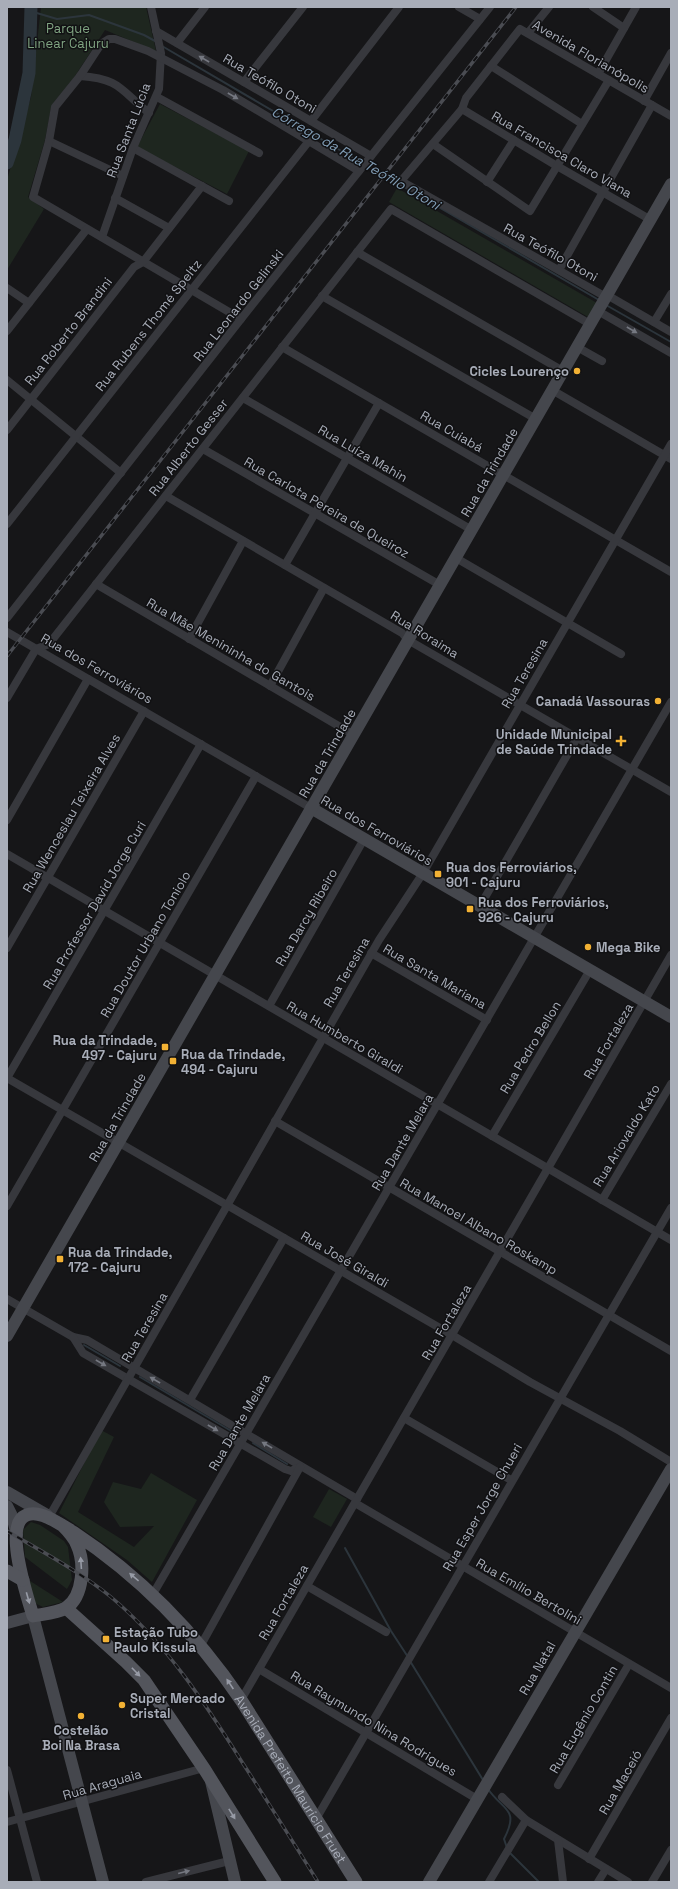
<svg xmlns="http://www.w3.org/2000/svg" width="678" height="1889" font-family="'Space Grotesk',sans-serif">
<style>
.green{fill:#1e261f}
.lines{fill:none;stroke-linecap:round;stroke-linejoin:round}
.stream{stroke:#2c353c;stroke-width:2}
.river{stroke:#2c353c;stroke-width:13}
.street{stroke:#37383d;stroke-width:8}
.secondary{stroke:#45474d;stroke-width:12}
.primary{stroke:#53555c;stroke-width:13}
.rail-casing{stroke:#4a4c52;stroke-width:3.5}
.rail{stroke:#111113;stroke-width:2;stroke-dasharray:6;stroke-linecap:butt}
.oneway{fill:#757881}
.oneway2{fill:#979ba6}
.poi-dot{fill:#f2b134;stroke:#111113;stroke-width:1.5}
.labels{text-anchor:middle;stroke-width:3;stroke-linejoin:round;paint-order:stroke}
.park-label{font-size:13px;fill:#7fa381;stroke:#111113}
.street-label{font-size:13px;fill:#a8adb8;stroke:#111113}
.poi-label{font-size:13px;font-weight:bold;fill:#a8adb8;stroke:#111113;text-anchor:start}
.water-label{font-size:14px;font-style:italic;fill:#7f9bb3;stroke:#111113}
</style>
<rect width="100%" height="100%" fill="#161618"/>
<g class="green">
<path d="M41,7H146L156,51L105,30L73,79L54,102L51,108L45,140L28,197L44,209L7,270V180L31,97Z"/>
<path d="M160,104L249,151L227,194L137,147Z"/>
<path d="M397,188L597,303L588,317L389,202Z"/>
<path d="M101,1430L114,1437L78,1512L134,1547L154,1526L120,1527L104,1502L113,1482L141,1489L151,1473L197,1500L152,1582L127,1560L59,1513Z"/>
<path d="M329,1489L347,1499L331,1527L313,1517Z"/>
<path d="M31,1522L40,1525L64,1541L68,1547L72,1580L67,1589L25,1557L23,1530Z"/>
<path d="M27,1579L63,1602L43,1607L35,1603Z"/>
</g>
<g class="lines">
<g class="stream">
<path d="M30,11L57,19L89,15L144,35L155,41"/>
<path d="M162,46L362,163"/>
<path d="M366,165L599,300"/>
<path d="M606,305L671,342"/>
<path d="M84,1345L120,1366"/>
<path d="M140,1377L233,1432"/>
<path d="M253,1443L287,1464"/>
<path d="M345,1548L391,1631L408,1657"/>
<path d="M410,1661L483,1780"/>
<path d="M488,1789C503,1811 520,1808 504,1839L507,1848"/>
<path d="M509,1852L539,1882"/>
</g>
<path class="river" d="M7,163L15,140L29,73L31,7"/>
<g class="street">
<path d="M459,7L480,19"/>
<path d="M593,7L624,28"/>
<path d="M156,31L371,156"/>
<path d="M528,33L549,7"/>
<path d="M177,43L205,7"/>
<path d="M491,66L582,124"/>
<path d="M598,74L636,7"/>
<path d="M80,76C121,79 120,90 149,113"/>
<path d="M244,82L303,7"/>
<path d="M157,97L259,153"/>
<path d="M644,101L671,53"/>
<path d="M462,109L557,166L651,220"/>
<path d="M311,121L399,7"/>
<path d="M49,141L123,176"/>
<path d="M433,144L530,211L609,80"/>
<path d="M133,148L229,201"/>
<path d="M487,182L514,140"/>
<path d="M115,198L169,228"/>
<path d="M102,237L133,148L159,89L161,53L151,7"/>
<path d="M357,252L563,371"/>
<path d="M559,270L652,105"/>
<path d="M7,288L29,303"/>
<path d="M607,295L671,332"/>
<path d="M322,296L536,419"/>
<path d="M606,297L401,181L462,109L466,98L520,29L671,116"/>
<path d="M598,311L671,353"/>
<path d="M241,319L33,197L49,141L55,107L80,76L101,44L109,39H115L148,51L223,90L359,171"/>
<path d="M654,322L671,294"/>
<path d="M7,331L87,229"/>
<path d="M282,347L671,572"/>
<path d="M577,347L602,361"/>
<path d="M7,380L121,473"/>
<path d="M552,390L671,459"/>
<path d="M243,398L472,530"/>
<path d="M7,430L134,267L143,262L202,186"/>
<path d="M203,449L440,585"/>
<path d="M166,496L402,633L408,640L671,792"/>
<path d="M7,524L309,141"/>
<path d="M456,558L621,654"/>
<path d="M285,565L379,403"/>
<path d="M96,584L354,735"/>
<path d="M7,618L241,319L490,7"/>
<path d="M7,632L311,808"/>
<path d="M189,639L243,541"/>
<path d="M270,686L324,588"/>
<path d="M7,698L36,649L49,644L391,209L590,324"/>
<path d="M7,820L88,679"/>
<path d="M7,854L671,1240"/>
<path d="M480,906L577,738"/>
<path d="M7,948L144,711"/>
<path d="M371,953L487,1020"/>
<path d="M269,1006L364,839"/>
<path d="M7,1078L452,1335L530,1382L620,1431L671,1462"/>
<path d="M7,1078L201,744"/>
<path d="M275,1121L671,1351"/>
<path d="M492,1136L590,970"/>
<path d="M602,1200L671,1084"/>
<path d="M7,1206L256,776"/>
<path d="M7,1299L73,1337L87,1340L357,1499"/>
<path d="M73,1337L83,1353L285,1469L291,1471L300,1467"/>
<path d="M190,1400L284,1238"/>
<path d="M404,1418L511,1480"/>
<path d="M355,1503L671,1688"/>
<path d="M49,1517L379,940L423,873L671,444"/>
<path d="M307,1586L386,1632"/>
<path d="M153,1594L671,702"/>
<path d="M201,1645L300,1467"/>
<path d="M259,1669L477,1799"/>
<path d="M241,1700L671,955"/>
<path d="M7,1770L37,1882"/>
<path d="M558,1785L629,1664"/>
<path d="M502,1797L526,1820L628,1882"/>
<path d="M316,1819L671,1208"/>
<path d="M7,1822L204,1768"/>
<path d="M558,1840L563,1882"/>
<path d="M589,1859L671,1718"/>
<path d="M146,1882L229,1861"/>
<path d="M489,1882L526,1820"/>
<path d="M598,1882L606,1869"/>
<path d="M652,1882L671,1850"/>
</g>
<g class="secondary">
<path d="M311,808L671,1017"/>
<path d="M7,1336L671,184"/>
<path d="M7,1492L47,1515"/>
<path d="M7,1506L12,1516L17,1535"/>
<path d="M7,1623L33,1616L103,1882"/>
<path d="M211,1781L235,1882"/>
<path d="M429,1882L671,1469"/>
</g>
<g class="primary">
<path id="s1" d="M62,1525C68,1531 74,1537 77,1545C85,1562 84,1596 66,1608C57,1613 43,1614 33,1616C27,1596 7,1536 21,1519C34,1504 61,1525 73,1532C141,1577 195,1632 241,1700L356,1882"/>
<path d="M7,1571L23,1580"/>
<path d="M66,1608L126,1662L144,1680L205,1770L275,1882"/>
</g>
<g class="rail-casing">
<g id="rail">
<path d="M7,656L516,7"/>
<path d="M7,1531C41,1551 82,1573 111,1597C166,1643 205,1703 242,1762C268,1802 293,1842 318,1882"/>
</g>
</g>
<use href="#rail" class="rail"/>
</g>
<defs><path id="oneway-solid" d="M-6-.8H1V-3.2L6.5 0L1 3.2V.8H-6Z"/></defs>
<g class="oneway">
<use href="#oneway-solid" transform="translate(204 59) rotate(-150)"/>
<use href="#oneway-solid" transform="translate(233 96) rotate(30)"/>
<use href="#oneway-solid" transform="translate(632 330) rotate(30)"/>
<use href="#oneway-solid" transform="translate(101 1363) rotate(30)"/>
<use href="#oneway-solid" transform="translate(155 1380) rotate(-150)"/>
<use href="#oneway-solid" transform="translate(213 1428) rotate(30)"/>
<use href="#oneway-solid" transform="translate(267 1445) rotate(-150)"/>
<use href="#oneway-solid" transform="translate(184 1872) rotate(-14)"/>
</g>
<g class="oneway2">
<use href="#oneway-solid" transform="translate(81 1563) rotate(-94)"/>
<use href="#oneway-solid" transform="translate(134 1577) rotate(-140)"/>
<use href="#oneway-solid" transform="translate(28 1598) rotate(74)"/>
<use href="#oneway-solid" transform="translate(136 1672) rotate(46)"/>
<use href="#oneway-solid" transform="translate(230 1684) rotate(-124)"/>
<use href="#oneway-solid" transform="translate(232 1814) rotate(58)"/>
</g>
<g class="poi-dot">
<circle cx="577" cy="371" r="4"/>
<circle cx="658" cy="701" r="4"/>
<path d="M619 735h4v4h4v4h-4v4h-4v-4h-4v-4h4z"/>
<rect x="434" y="870" width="8" height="8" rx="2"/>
<rect x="466" y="905" width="8" height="8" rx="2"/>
<circle cx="588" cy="947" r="4"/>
<rect x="161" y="1043" width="8" height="8" rx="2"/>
<rect x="169" y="1057" width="8" height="8" rx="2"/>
<rect x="56" y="1255" width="8" height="8" rx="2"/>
<rect x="102" y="1635" width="8" height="8" rx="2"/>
<circle cx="122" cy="1705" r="4"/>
<circle cx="81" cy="1716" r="4"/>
</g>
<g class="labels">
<g class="park-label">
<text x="68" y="33">Parque<tspan x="68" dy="15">Linear Cajuru</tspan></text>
</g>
<g class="street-label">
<text transform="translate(591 56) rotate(30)" y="5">Avenida Florianópolis</text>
<text transform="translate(270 83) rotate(30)" y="5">Rua Teófilo Otoni</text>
<text transform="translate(128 130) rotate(-69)" y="5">Rua Santa Lúcia</text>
<text transform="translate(562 154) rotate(30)" y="5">Rua Francisca Claro Viana</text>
<text transform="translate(551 252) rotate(29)" y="5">Rua Teófilo Otoni</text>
<text transform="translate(238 305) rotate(-52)" y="5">Rua Leonardo Gelinski</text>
<text transform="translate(148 325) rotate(-52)" y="5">Rua Rubens Thomé Speltz</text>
<text transform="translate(68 331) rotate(-52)" y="5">Rua Roberto Brandini</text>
<text transform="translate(452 431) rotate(30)" y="5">Rua Cuiabá</text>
<text transform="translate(188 447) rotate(-52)" y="5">Rua Alberto Gesser</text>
<text transform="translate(363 453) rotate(30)" y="5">Rua Luíza Mahin</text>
<text transform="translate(489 472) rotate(-60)" y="5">Rua da Trindade</text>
<text transform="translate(327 507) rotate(30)" y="5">Rua Carlota Pereira de Queiroz</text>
<text transform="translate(425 634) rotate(32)" y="5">Rua Roraima</text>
<text transform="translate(231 649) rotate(30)" y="5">Rua Mãe Menininha do Gantois</text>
<text transform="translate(97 668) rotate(30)" y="5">Rua dos Ferroviários</text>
<text transform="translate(524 673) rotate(-60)" y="5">Rua Teresina</text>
<text transform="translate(327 753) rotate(-60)" y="5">Rua da Trindade</text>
<text transform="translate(71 813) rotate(-60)" y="5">Rua Wenceslau Teixeira Alves</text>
<text transform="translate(377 830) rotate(30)" y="5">Rua dos Ferroviários</text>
<text transform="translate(94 905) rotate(-60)" y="5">Rua Professor David Jorge Curi</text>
<text transform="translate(306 917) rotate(-60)" y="5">Rua Darcy Ribeiro</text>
<text transform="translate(145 944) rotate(-60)" y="5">Rua Doutor Urbano Toniolo</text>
<text transform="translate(346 972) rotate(-60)" y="5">Rua Teresina</text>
<text transform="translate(435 976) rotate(30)" y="5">Rua Santa Mariana</text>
<text transform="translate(345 1037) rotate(30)" y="5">Rua Humberto Giraldi</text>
<text transform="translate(608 1041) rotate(-60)" y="5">Rua Fortaleza</text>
<text transform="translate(530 1047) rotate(-59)" y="5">Rua Pedro Bellon</text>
<text transform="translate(117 1117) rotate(-60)" y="5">Rua da Trindade</text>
<text transform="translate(626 1135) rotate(-59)" y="5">Rua Ariovaldo Kato</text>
<text transform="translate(402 1142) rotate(-60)" y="5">Rua Dante Melara</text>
<text transform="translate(479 1226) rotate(30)" y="5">Rua Manoel Albano Roskamp</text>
<text transform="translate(345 1259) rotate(30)" y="5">Rua José Giraldi</text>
<text transform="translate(446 1322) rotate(-60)" y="5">Rua Fortaleza</text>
<text transform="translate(144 1327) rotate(-60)" y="5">Rua Teresina</text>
<text transform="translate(239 1422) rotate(-60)" y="5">Rua Dante Melara</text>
<text transform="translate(482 1507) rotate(-60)" y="5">Rua Esper Jorge Chueri</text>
<text transform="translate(529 1591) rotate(30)" y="5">Rua Emílio Bertolini</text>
<text transform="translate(283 1602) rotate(-60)" y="5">Rua Fortaleza</text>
<text transform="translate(537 1668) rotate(-60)" y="5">Rua Natal</text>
<text transform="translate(583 1719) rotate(-60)" y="5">Rua Eugênio Contin</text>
<text transform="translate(374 1723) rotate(31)" y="5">Rua Raymundo Nina Rodrigues</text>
<text dy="5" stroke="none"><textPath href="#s1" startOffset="618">Avenida Prefeito Maurício Fruet</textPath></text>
<text transform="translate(620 1782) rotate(-60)" y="5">Rua Maceió</text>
<text transform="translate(102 1784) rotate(-16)" y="5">Rua Araguaia</text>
</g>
<g class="poi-label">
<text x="569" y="376" text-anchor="end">Cicles Lourenço</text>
<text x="650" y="706" text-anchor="end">Canadá Vassouras</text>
<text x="612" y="739" text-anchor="end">Unidade Municipal<tspan x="612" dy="15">de Saúde Trindade</tspan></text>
<text x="446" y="872">Rua dos Ferroviários,<tspan x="446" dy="15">901 - Cajuru</tspan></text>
<text x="478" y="907">Rua dos Ferroviários,<tspan x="478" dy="15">926 - Cajuru</tspan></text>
<text x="596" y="952">Mega Bike</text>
<text x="157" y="1045" text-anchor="end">Rua da Trindade,<tspan x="157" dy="15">497 - Cajuru</tspan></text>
<text x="181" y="1059">Rua da Trindade,<tspan x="181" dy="15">494 - Cajuru</tspan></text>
<text x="68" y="1257">Rua da Trindade,<tspan x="68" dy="15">172 - Cajuru</tspan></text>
<text x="114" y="1637">Estação Tubo<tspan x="114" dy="15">Paulo Kissula</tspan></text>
<text x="130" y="1703">Super Mercado<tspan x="130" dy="15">Cristal</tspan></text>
<text x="81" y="1735" text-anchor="middle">Costelão<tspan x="81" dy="15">Boi Na Brasa</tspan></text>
</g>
<g class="water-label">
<text transform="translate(356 158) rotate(30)" y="5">Córrego da Rua Teófilo Otoni</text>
</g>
</g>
<rect width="678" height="1889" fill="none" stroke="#a8adb8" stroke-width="16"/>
</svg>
